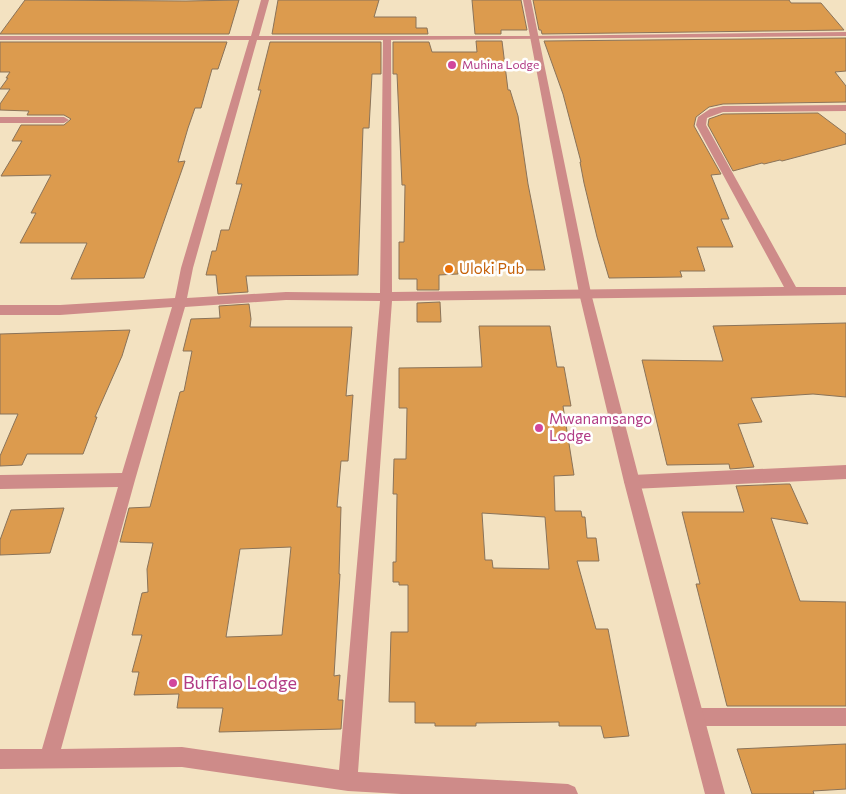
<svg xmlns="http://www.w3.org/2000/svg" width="846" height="794" font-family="Commissioner,sans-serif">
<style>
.building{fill:#dc9b4e;stroke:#8a7359;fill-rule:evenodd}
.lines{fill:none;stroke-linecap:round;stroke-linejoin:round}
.minor{fill:#ce8b89;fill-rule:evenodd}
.tertiary{fill:#ce8b89;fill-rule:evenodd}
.hotel-dot{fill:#d1479c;stroke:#fff;stroke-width:2}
.food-dot{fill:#e8710a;stroke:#fff;stroke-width:2}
.labels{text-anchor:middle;stroke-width:5;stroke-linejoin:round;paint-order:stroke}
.far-hotel-label{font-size:12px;fill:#b23c85;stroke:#fff;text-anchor:start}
.food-label{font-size:15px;fill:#c56008;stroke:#fff;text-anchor:start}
.hotel-label{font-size:15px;fill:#b23c85;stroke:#fff;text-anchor:start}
.near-hotel-label{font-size:18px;fill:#b23c85;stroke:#fff;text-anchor:start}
</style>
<rect width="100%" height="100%" fill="#f3e2c1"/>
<g class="building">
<path d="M25,0L186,1L239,0L229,34H0Z"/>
<path d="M278,0H379L374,17H416V28H427L428,34H272Z"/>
<path d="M472,0H521L527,30H501V34H475Z"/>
<path d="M533,0H789L791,3H821L844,30L542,34L541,30H539Z"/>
<path d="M846,38V71L835,72L846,86V102L723,104L709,107L696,117L694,126L721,174L711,175L729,219H721L733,247H697L705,271H680L682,277L609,278L597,237L584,183L580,162H581L563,94L544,41Z"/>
<path d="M476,41H502L508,90H510L518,116L528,184L545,270H458V274L439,275V290H417V279H399V242H404L405,185H402L397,74H393V42H429L432,52H477Z"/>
<path d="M0,42H227L218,69H212L201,108H195L188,128L178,162L185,161L144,278L71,279L87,243H20L36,213H31L51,175L1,176L22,141H12L21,125H64L71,119L64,115H27L29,111L0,110V104L10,89H0L8,78H6L10,72H0Z"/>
<path d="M270,42H381V74H372L369,128H363L358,275L246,276L248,292L218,294L216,275H206L212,251H216L221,230H229L242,184H236L261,90H258Z"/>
<path d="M818,113L846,134V144L782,161L780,160L764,164L762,163L733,171L708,125L709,119L723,114Z"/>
<path d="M440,302L441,322H417V303Z"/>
<path d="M249,304L251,319L250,327H352L346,396L353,395L348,461H341L337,507H341L339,574H340L334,676L340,675L338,700H343L341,729L219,732L223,708H177L179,694L134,695L139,672H132L142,635H132L142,593L148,592L147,569L153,543L120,542L129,508L150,507L180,392L184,391L192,351H183L191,319L220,318L219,306ZM291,547L282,635L226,637L240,549Z"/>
<path d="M846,323V397L813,394L751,398L762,422L738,424L754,467L730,469L729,464L667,465L642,360L723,361L713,326Z"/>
<path d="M479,326H550L557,367H564L571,406H563L574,475L554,476L555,511H581L582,517H585L587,538H596L599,561H577L596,629H608L629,736L604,738L601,726H559V722L476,723V726H435V723H415V702H389L391,632H408V585H399V582H393V562H396L397,494H393L394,459H406L407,408H399V368L482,367ZM482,513L545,517L549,569L493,568L492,560H485Z"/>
<path d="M130,330L122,356L95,417H97L83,454H27L22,465L0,466V456L18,414H0V334Z"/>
<path d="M786,484H790L808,524L771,518L800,601L846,602V706H727L696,584H700L682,512H744L736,486Z"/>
<path d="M64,508L50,553L0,555V540L11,510Z"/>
<path d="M846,744V789L813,791L814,794H752L737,749Z"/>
</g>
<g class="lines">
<g class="minor">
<path d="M261,0H269L259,36H533L846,32V36L391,40L392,292L784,287L696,125L698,117L710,109L723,106L846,105V111L723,112L707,118L706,125L796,287H846V295L392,301L358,772L568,784L575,787L578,794H401L348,791L182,767L0,769V749H42L118,487L0,489V475L122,473L172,307L60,315H0V305H60L175,298L181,268L249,40H0V36H251ZM257,40H383L380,293L286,292L187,298L193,268ZM286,300L380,301L339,770L182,747L61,749L135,480L185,307Z"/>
<path d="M0,117H64L69,120L64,123H0Z"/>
<path d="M846,465V479L632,489L627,487L624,482L627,477L632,475Z"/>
<path d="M696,708H846V726H696L689,724L687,717L689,710Z"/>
</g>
<path class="tertiary" d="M523,0H531L591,293L640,482L725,794H705L624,482L579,293Z"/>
</g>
<g class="hotel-dot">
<circle cx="452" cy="65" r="5"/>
<circle cx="539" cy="428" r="5"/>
<circle cx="173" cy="683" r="5"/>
</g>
<circle class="food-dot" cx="449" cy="269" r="5"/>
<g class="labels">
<g class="far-hotel-label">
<text x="462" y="69">Muhina Lodge</text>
</g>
<g class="food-label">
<text x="459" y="274">Uloki Pub</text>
</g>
<g class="hotel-label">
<text x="549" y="424">Mwanamsango<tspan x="549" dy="17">Lodge</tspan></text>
</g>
<g class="near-hotel-label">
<text x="183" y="689">Buffalo Lodge</text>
</g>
</g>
</svg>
